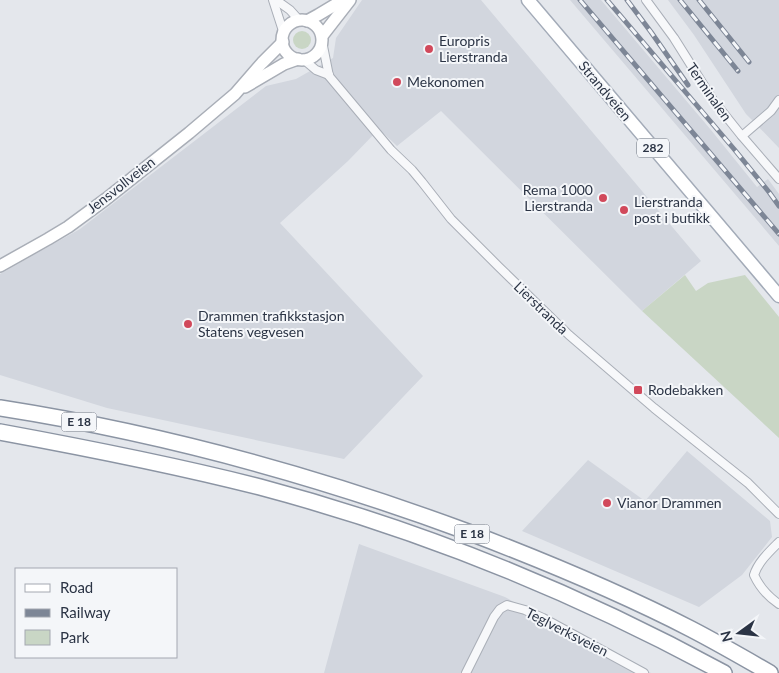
<svg xmlns="http://www.w3.org/2000/svg" width="779" height="673" font-family="Lato,sans-serif">
<style>
.built{fill:#d2d6de}
.green{fill:#c9d6c5}
.lines{fill:none;stroke-linecap:round;stroke-linejoin:round}
.street-casing{stroke:#a9aeb7;stroke-width:10}
.secondary-casing{stroke:#a9aeb7;stroke-width:14}
.primary-casing{stroke:#a3abb8;stroke-width:15}
.highway-casing{stroke:#8b94a3;stroke-width:18}
.street{stroke:#f7f8fa;stroke-width:8}
.secondary{stroke:#fff;stroke-width:11}
.primary{stroke:#fff;stroke-width:12}
.highway{stroke:#fff;stroke-width:15}
.rail-casing{stroke:#7d8696;stroke-width:5}
.rail{stroke:#f4f6f9;stroke-width:3;stroke-dasharray:9;stroke-linecap:butt}
.poi-dot{fill:#d1495b;stroke:#f4f6f9;stroke-width:2}
.labels{text-anchor:middle;stroke-width:4;stroke-linejoin:round;paint-order:stroke}
.shield{fill:#f4f6f9;stroke:#676e7b;stroke-width:1}
.shield-label{font-size:12px;font-weight:bold;fill:#2b3445}
.poi-label{font-size:14px;fill:#2b3445;stroke:#f4f6f9;text-anchor:start}
.street-label{font-size:14px;fill:#2b3445;stroke:#f4f6f9}
</style>
<rect width="100%" height="100%" fill="#e4e7ec"/>
<g class="built">
<path d="M362,0H481L701,261L642,311L441,111L397,146L379,129L348,161L280,223L423,376L344,459L107,408L0,375V274L80,229L266,86L296,79L333,58L336,38Z"/>
<path d="M570,0H601L711,130L757,187L768,179L779,194V246Z"/>
<path d="M668,0H779V148L755,123L746,114L694,35Z"/>
<path d="M687,451L770,521L772,537L742,575L699,607L522,531L588,460L645,501Z"/>
<path d="M359,544L505,597L556,625L651,673H324Z"/>
</g>
<g class="green">
<circle cx="302" cy="40" r="9"/>
<path d="M685,275L696,291L708,283L745,275L779,317V438L642,311Z"/>
</g>
<g class="lines">
<g class="street-casing">
<g id="street">
<path d="M273,0L284,34"/>
<path d="M276,0L290,10L299,20"/>
<path d="M646,0L674,38L713,100L741,135L779,179"/>
<path d="M322,41L329,76L391,150L412,170L422,182L451,219L499,267L569,335L654,408L748,483L779,514"/>
<path d="M303,59L316,70L329,75"/>
<path d="M742,136L771,111L779,100"/>
<path d="M779,542C770,551 758,562 754,575C760,588 767,596 779,604"/>
<path d="M466,673L494,617L500,609L507,605L525,610L543,618L644,673"/>
</g>
</g>
<g class="secondary-casing">
<g id="secondary">
<circle cx="302" cy="40" r="20"/>
<path d="M307,21L318,15L343,0"/>
<path d="M322,36L350,0"/>
<path d="M245,87L284,64L298,59"/>
<path d="M0,266L48,239L68,227L106,199L189,133L235,94L262,63L283,42"/>
</g>
</g>
<g class="primary-casing">
<path id="primary" d="M528,0L779,296"/>
</g>
<g class="highway-casing">
<g id="highway">
<path d="M0,408C160,433 317,476 468,532C544,561 619,592 691,629C718,643 744,658 770,673"/>
<path d="M0,432C87,448 174,465 260,487C422,530 577,593 724,673"/>
</g>
</g>
<use href="#street" class="street"/>
<use href="#secondary" class="secondary"/>
<use href="#primary" class="primary"/>
<use href="#highway" class="highway"/>
<g class="rail-casing">
<g id="rail">
<path d="M580,0L779,234"/>
<path d="M607,0L734,149L769,192L779,206"/>
<path d="M627,0L651,32L688,85"/>
<path d="M680,0L738,71"/>
<path d="M699,0L749,62"/>
</g>
</g>
<use href="#rail" class="rail"/>
</g>
<g class="poi-dot">
<circle cx="429" cy="49" r="5"/>
<circle cx="397" cy="82" r="5"/>
<circle cx="603" cy="198" r="5"/>
<circle cx="624" cy="210" r="5"/>
<circle cx="188" cy="324" r="5"/>
<rect x="633" y="385" width="10" height="10" rx="2.5"/>
<circle cx="607" cy="503" r="5"/>
</g>
<g class="labels">
<g class="shield">
<rect x="637" y="138.5" width="32" height="19" rx="4"/>
<rect x="61.5" y="412.5" width="35" height="19" rx="4"/>
<rect x="454.5" y="524.5" width="35" height="19" rx="4"/>
</g>
<g class="shield-label">
<text x="653" y="152">282</text>
<text x="79" y="426">E 18</text>
<text x="472" y="538">E 18</text>
</g>
<g class="poi-label">
<text x="439" y="46">Europris<tspan x="439" dy="16">Lierstranda</tspan></text>
<text x="407" y="87">Mekonomen</text>
<text x="593" y="195" text-anchor="end">Rema 1000<tspan x="593" dy="16">Lierstranda</tspan></text>
<text x="634" y="207">Lierstranda<tspan x="634" dy="16">post i butikk</tspan></text>
<text x="198" y="321">Drammen trafikkstasjon<tspan x="198" dy="16">Statens vegvesen</tspan></text>
<text x="648" y="395">Rodebakken</text>
<text x="617" y="508">Vianor Drammen</text>
</g>
<g class="street-label">
<text transform="translate(605 91) rotate(50)" y="5">Strandveien</text>
<text transform="translate(709 92) rotate(55)" y="5">Terminalen</text>
<text transform="translate(121 185) rotate(-38)" y="5">Jensvollveien</text>
<text transform="translate(541 308) rotate(44)" y="5">Lierstranda</text>
<text transform="translate(567 632) rotate(27)" y="5">Teglverksveien</text>
</g>
</g>
<rect x="15" y="568" width="162" height="90" fill="#f4f6f9" stroke="#a4a8b1"/>
<rect x="25" y="584" width="25" height="8" fill="#ffffff" stroke="#a4a8b1"/>
<text x="60" y="593" font-size="15" fill="#2b3445">Road</text>
<rect x="25" y="609" width="25" height="8" fill="#7d8696" stroke="#a4a8b1"/>
<text x="60" y="618" font-size="15" fill="#2b3445">Railway</text>
<rect x="25" y="630" width="25" height="15" fill="#c9d6c5" stroke="#a4a8b1"/>
<text x="60" y="643" font-size="15" fill="#2b3445">Park</text>
<g transform="translate(739 633) rotate(255)" stroke="#f4f6f9" stroke-width="4" paint-order="stroke">
<path d="M0-4L9 19L0 12L-9 19Z" fill="#2b3445"/>
<text y="-8" font-size="14" font-weight="bold" text-anchor="middle" fill="#2b3445">N</text>
</g>
</svg>
